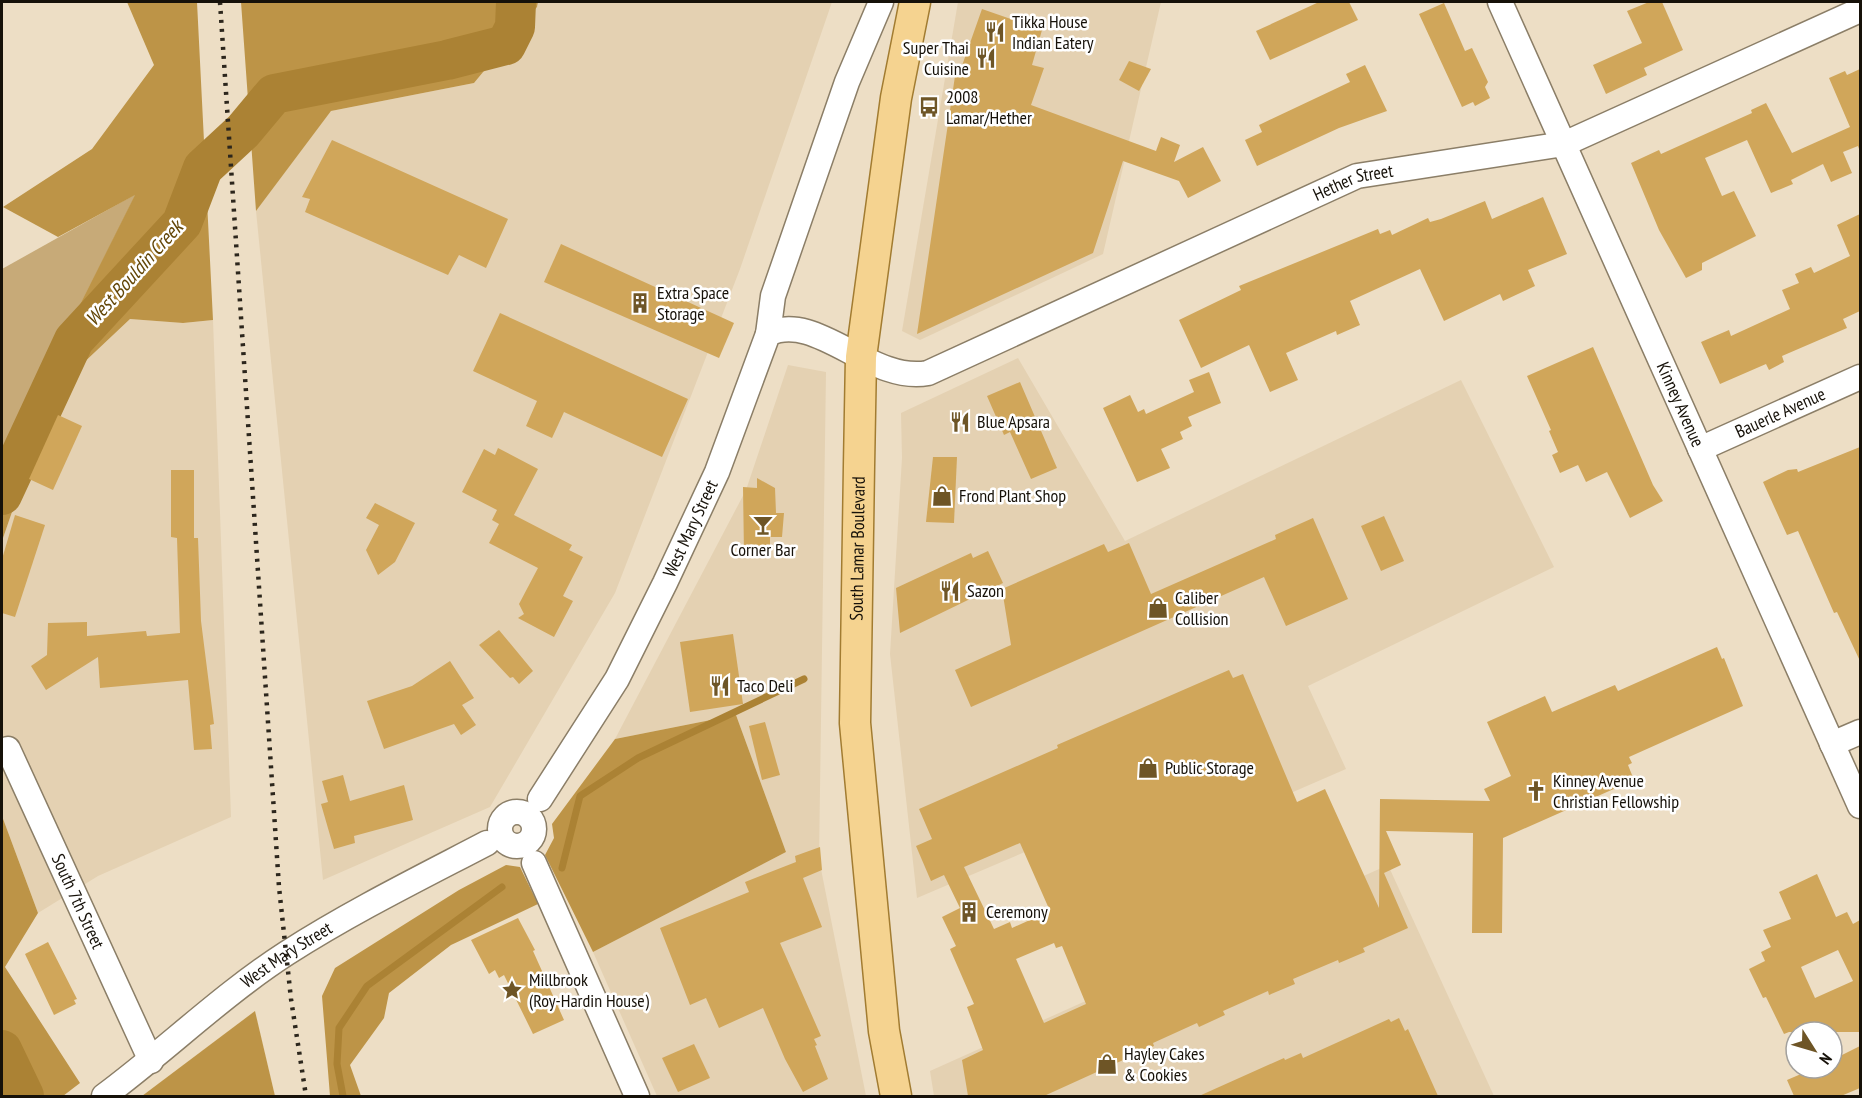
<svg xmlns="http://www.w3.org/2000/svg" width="1862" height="1098" font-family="'PT Sans Narrow',sans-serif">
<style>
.built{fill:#e4d1b2}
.green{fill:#c7aa78}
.forest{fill:#bd9447}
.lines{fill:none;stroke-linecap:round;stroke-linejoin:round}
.stream{stroke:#ab8234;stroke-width:7}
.river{stroke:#ab8234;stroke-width:40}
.building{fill:#d0a65a;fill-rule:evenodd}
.minor-casing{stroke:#8b7e67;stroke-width:27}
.major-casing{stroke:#a27c31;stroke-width:33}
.minor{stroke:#fff;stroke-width:24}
.major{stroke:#f5d390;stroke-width:30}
.rail{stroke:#2c261c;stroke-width:4.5;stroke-dasharray:3 6;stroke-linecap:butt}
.labels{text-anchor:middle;stroke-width:5;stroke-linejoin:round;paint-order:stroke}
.poi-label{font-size:18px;fill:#161109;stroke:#fff;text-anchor:start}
.street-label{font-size:18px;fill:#161109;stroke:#fff}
.water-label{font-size:20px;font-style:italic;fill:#634607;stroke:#fff}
</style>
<rect width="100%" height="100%" fill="#eddec5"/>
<g class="built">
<path d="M538,2H832L740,269L615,593L490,807L323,880L256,211L331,111L474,83L537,7Z"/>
<path d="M958,2H1161L1103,254L920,340L902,331Z"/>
<path d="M130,319L183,323L213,320L231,817L98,876L38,913L2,816V541L23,480L77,369Z"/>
<path d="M1018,358L1125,541L1461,380L1554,567L1308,686L1346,769L1093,879L1072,832L917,898L890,654L902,458L901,413Z"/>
<path d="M788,365L826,372L819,859L866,1096H657L593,952L786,852L736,715L615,739L746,490Z"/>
<path d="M1388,865L1494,1096H934L930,1071Z"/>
</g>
<path class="green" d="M136,194L2,460V269Z"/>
<g class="forest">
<path d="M127,2H197L213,320L183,323L130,319L77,369L23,480L2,541V460L135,195L58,237L3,207L92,149L154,65Z"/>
<path d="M241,2H538L537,7L474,83L331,111L256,211Z"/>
<path d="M736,715L786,852L593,952L545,855L554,838L552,824L615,739Z"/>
<path d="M2,816L38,913L5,967L80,1083L63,1096H2Z"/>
<path d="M506,865L520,867L538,904L451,945L389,993L384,1018L350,1065L361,1096H330L322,996L335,968L459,890Z"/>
<path d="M255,1011L275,1096H142Z"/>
</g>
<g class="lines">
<g class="stream">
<path d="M562,868L580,796L638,758L804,679"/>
<path d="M343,1096L337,1064L339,1028L367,986L502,887"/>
</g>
<g class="river">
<path d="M2,495L74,340L182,223L203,168L243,131L274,94L447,60L506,45L515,27L516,2"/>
<path d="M2,1050L24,1096"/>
</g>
</g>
<g class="building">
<path d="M1319,2H1349L1358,20L1270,60L1256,31Z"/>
<path d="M1649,2H1662L1683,50L1644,68L1647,75L1606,94L1593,65L1642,43L1627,11Z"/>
<path d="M1444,3L1465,51L1472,48L1488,82L1485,87L1490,98L1475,106L1473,102L1462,107L1419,14Z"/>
<path d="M982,9L1042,30L1032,65L1044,68L1031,105L1156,151L1161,137L1180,145L1174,162L1203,147L1221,181L1188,198L1179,181L1123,161L1093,253L917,334L955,76L958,77Z"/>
<path d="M1129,61L1151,69L1139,91L1119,80Z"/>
<path d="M1365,65L1387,111L1339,128L1257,166L1245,140L1262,132L1259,125L1350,82L1346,74Z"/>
<path d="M1860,69V152L1858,146L1843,152L1852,173L1831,182L1823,164L1791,180L1793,184L1771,193L1747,140L1705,158L1722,196L1734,191L1756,236L1702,263V270L1686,278L1659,230L1631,163L1659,150L1661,154L1752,113L1751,110L1766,103L1792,153L1850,127L1829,78L1845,71L1847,75Z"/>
<path d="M332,140L508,219L486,268L459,255L448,275L305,212L310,199L302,197Z"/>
<path d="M1543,197L1567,254L1528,270L1535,286L1503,301L1500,294L1444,321L1420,269L1350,301L1360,325L1337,335L1336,331L1286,353L1298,380L1270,392L1249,345L1201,368L1179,320L1241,290L1239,286L1378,229L1380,234L1390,230L1392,235L1428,218L1430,222L1441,219L1485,201L1492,219Z"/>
<path d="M1860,214V311L1843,319L1847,328L1782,356L1784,362L1769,370L1766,364L1720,384L1701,342L1729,330L1731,336L1790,309L1782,290L1799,283L1795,274L1811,267L1814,273L1850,256L1837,225Z"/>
<path d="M561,244L734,323L719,358L544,282Z"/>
<path d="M500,313L688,399L662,457L564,412L552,438L526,426L537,401L473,371Z"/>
<path d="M1593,347L1653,485L1663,501L1630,518L1607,472L1586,482L1578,465L1560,473L1552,455L1558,452L1549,431L1551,430L1527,376Z"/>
<path d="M1209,372L1221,403L1188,417L1192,426L1180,432L1183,439L1161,449L1170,468L1137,482L1103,408L1130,395L1138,412L1144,409L1146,414L1194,392L1189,380Z"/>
<path d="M1020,382L1057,468L1031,479L1010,432L1004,435L987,396Z"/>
<path d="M58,415L82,426L53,490L29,479Z"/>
<path d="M1860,447V661L1837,612L1834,613L1798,531L1787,535L1763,482L1788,470L1797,469L1798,472Z"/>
<path d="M498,448L538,469L514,515L572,545L569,550L583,557L563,596L573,601L554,637L518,618L524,614L519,604L538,568L489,543L499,524L492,520L497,510L462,492L484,449L495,455Z"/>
<path d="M933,457H957L954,523L926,522Z"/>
<path d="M171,470H194V538H198L201,621L214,724L210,725L212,749L194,750L188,680L100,688L98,657L46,690L31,666L47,655L48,623L87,622V636L146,631L147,636L180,633L177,538L171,537Z"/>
<path d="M757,478L775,488L776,513H784L782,537H770V555L744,554L743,487L757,488Z"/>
<path d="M375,503L415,523L395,562L378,575L366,550L379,525L366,518Z"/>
<path d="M15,515L45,525L15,617L2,613V559Z"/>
<path d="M1384,516L1404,561L1381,571L1361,526Z"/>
<path d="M1313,518L1348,599L1286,626L1264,577L971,707L955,670L1011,645L1002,589L1104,544L1108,552L1129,543L1151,594L1276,539L1275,535Z"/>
<path d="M988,551L1003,583L900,633L896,588L971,553L973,558Z"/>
<path d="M499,630L533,671L519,684L513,677L510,678L479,645Z"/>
<path d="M733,634L743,704L690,712L680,642Z"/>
<path d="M1717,647L1722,659L1724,658L1743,706L1629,757L1632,763L1628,765L1634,780L1503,838L1502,933H1472L1473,833L1386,831L1401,865L1384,873L1408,928L1363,948L1365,952L1339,963L1338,960L1293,979L1295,984L1269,995L1268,991L1223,1011L1225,1015L1199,1027L1197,1023L1153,1043L1154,1046L1044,1096H968L962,1060L983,1050L967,1007L974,1004L950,949L956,946L942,917L960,908L944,875L931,881L916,846L932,839L919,809L1058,748L1057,745L1229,670L1233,678L1243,674L1297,802L1325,789L1379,908L1380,799L1490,801L1484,789L1511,776L1487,722L1545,696L1552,712L1615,685L1618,691ZM1020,843L1050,911L1012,928L1010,922L994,929L964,867ZM1054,943L1056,948L1062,946L1086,1004L1044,1023L1016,959Z"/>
<path d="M450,661L474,698L462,705L476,725L461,735L454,724L384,749L367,701L412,686Z"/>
<path d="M765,722L780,775L762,780L749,726Z"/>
<path d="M343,775L350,801L404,785L413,820L354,836L355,843L334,849L321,804L328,802L322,781Z"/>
<path d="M820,847L822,870L803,878L822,927L780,943L821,1036L814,1039L817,1045L815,1046L828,1079L803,1092L785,1059L763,1008L719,1028L706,998L690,1005L660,928L749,892L745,882L796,862L795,856Z"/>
<path d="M1817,874L1836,917L1847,912L1853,924L1860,920V1032H1789L1784,1034L1766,997L1763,998L1749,969L1765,961L1761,952L1771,947L1763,930L1791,919L1779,892ZM1838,950L1853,981L1815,998L1801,967Z"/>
<path d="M518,918L535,950L533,951L564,1020L533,1034L504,975L499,978L495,970L489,974L471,940Z"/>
<path d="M48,942L77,999L74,1000L76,1004L54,1015L25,954Z"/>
<path d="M1399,1018L1405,1031L1408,1029L1438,1096H1199L1284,1058L1285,1060L1301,1053L1303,1058L1389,1019L1391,1022Z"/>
<path d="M694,1044L710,1078L678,1092L662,1058Z"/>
<path d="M1860,1046V1088L1841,1096H1794L1787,1080L1815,1068H1832V1060Z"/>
</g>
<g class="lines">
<g class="minor-casing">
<g id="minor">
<path id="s1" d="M1500,2L1860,806"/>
<path d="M768,334L773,296L847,82L881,2"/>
<path id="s2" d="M1700,449L1860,377"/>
<path d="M1832,744L1860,732"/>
<path id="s3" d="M2,751L8,749L151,1061"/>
<path id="s4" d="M540,799L617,679L665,583L717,472L768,334C816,310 871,384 928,373L1357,176L1564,144L1860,10"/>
<circle cx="517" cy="829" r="17"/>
<path d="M534,863L637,1096"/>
<path id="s5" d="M104,1096C166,1050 222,995 287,953C351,912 420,878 487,843"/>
</g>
</g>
<g class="major-casing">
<g id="major">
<path id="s6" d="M896,1096L884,1031L855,723L859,466L861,357L896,98L915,2"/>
</g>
</g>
<use href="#minor" class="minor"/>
<use href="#major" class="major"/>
<path class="rail" d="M220,2L279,887L291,999L306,1096"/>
</g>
<defs>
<g id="restaurant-bare" transform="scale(1.62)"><path d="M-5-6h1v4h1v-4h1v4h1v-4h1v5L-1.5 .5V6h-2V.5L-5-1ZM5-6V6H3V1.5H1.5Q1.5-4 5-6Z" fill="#6e5526" stroke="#fff" stroke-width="2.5" paint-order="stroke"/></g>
<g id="bus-bare" transform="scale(1.62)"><path d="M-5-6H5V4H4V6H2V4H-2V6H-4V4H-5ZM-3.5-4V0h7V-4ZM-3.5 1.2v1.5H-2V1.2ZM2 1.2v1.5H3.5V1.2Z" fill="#6e5526" stroke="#fff" stroke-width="2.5" paint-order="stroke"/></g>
<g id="building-bare" transform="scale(1.62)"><path d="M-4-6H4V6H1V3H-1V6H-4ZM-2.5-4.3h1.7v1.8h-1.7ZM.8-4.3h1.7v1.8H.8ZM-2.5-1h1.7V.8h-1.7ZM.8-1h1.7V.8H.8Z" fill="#6e5526" stroke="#fff" stroke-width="2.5" paint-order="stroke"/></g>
<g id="shop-bare" transform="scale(1.62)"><path d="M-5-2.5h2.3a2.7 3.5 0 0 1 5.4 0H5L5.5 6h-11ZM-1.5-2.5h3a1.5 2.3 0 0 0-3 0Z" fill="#6e5526" stroke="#fff" stroke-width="2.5" paint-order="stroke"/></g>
<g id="bar-bare" transform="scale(1.62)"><path d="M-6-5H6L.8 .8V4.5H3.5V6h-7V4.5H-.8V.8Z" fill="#6e5526" stroke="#fff" stroke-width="2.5" paint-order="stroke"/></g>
<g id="church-bare" transform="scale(1.62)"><path d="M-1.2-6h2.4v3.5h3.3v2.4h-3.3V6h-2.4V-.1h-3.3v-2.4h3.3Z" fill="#6e5526" stroke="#fff" stroke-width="2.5" paint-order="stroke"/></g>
<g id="sight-bare" transform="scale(1.62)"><path d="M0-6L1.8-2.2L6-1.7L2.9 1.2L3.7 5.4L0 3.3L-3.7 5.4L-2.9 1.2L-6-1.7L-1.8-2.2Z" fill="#6e5526" stroke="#fff" stroke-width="2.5" paint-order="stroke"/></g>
</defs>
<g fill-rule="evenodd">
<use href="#restaurant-bare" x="995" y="32"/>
<use href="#restaurant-bare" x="986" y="58"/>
<use href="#bus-bare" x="929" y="107"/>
<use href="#building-bare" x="640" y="303"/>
<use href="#restaurant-bare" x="960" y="422"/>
<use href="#shop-bare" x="942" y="496"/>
<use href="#bar-bare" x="763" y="525"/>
<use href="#restaurant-bare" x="950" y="591"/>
<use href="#shop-bare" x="1158" y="608"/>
<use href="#restaurant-bare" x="720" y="686"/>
<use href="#shop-bare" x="1148" y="768"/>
<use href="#church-bare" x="1536" y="791"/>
<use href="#building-bare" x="969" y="912"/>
<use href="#sight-bare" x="512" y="990"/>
<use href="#shop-bare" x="1107" y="1064"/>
</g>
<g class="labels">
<g class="poi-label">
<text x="1012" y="28">Tikka House<tspan x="1012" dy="21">Indian Eatery</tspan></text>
<text x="969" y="54" text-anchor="end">Super Thai<tspan x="969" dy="21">Cuisine</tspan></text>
<text x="946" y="103">2008<tspan x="946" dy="21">Lamar/Hether</tspan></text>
<text x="657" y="299">Extra Space<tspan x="657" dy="21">Storage</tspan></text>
<text x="977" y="428">Blue Apsara</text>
<text x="959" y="502">Frond Plant Shop</text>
<text x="763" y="556" text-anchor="middle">Corner Bar</text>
<text x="967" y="597">Sazon</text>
<text x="1175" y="604">Caliber<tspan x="1175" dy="21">Collision</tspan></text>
<text x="737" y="692">Taco Deli</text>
<text x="1165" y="774">Public Storage</text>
<text x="1553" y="787">Kinney Avenue<tspan x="1553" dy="21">Christian Fellowship</tspan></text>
<text x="986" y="918">Ceremony</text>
<text x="529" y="986">Millbrook<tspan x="529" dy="21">(Roy-Hardin House)</tspan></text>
<text x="1124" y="1060">Hayley Cakes<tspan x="1124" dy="21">&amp; Cookies</tspan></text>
</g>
<g class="street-label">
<text dy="6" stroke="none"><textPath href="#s4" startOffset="1156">Hether Street</textPath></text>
<text dy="6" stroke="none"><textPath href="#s1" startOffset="441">Kinney Avenue</textPath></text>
<text dy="6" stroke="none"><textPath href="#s2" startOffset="88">Bauerle Avenue</textPath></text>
<text dy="6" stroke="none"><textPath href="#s4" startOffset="310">West Mary Street</textPath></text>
<text dy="6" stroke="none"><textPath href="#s6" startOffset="550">South Lamar Boulevard</textPath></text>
<text dy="6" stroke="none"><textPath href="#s3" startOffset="174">South 7th Street</textPath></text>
<text dy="6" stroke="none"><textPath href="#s5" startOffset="231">West Mary Street</textPath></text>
</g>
<g class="water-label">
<text transform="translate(134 273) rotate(-48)" y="7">West Bouldin Creek</text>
</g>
</g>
<rect width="1862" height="1098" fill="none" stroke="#161109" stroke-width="6"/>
<g transform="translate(1814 1050) rotate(127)"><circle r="28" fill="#ffffff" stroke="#a2a09d" stroke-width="1.5"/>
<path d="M0-4.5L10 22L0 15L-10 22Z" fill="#6e5526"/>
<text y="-9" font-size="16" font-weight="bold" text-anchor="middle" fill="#161109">N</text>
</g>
</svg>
